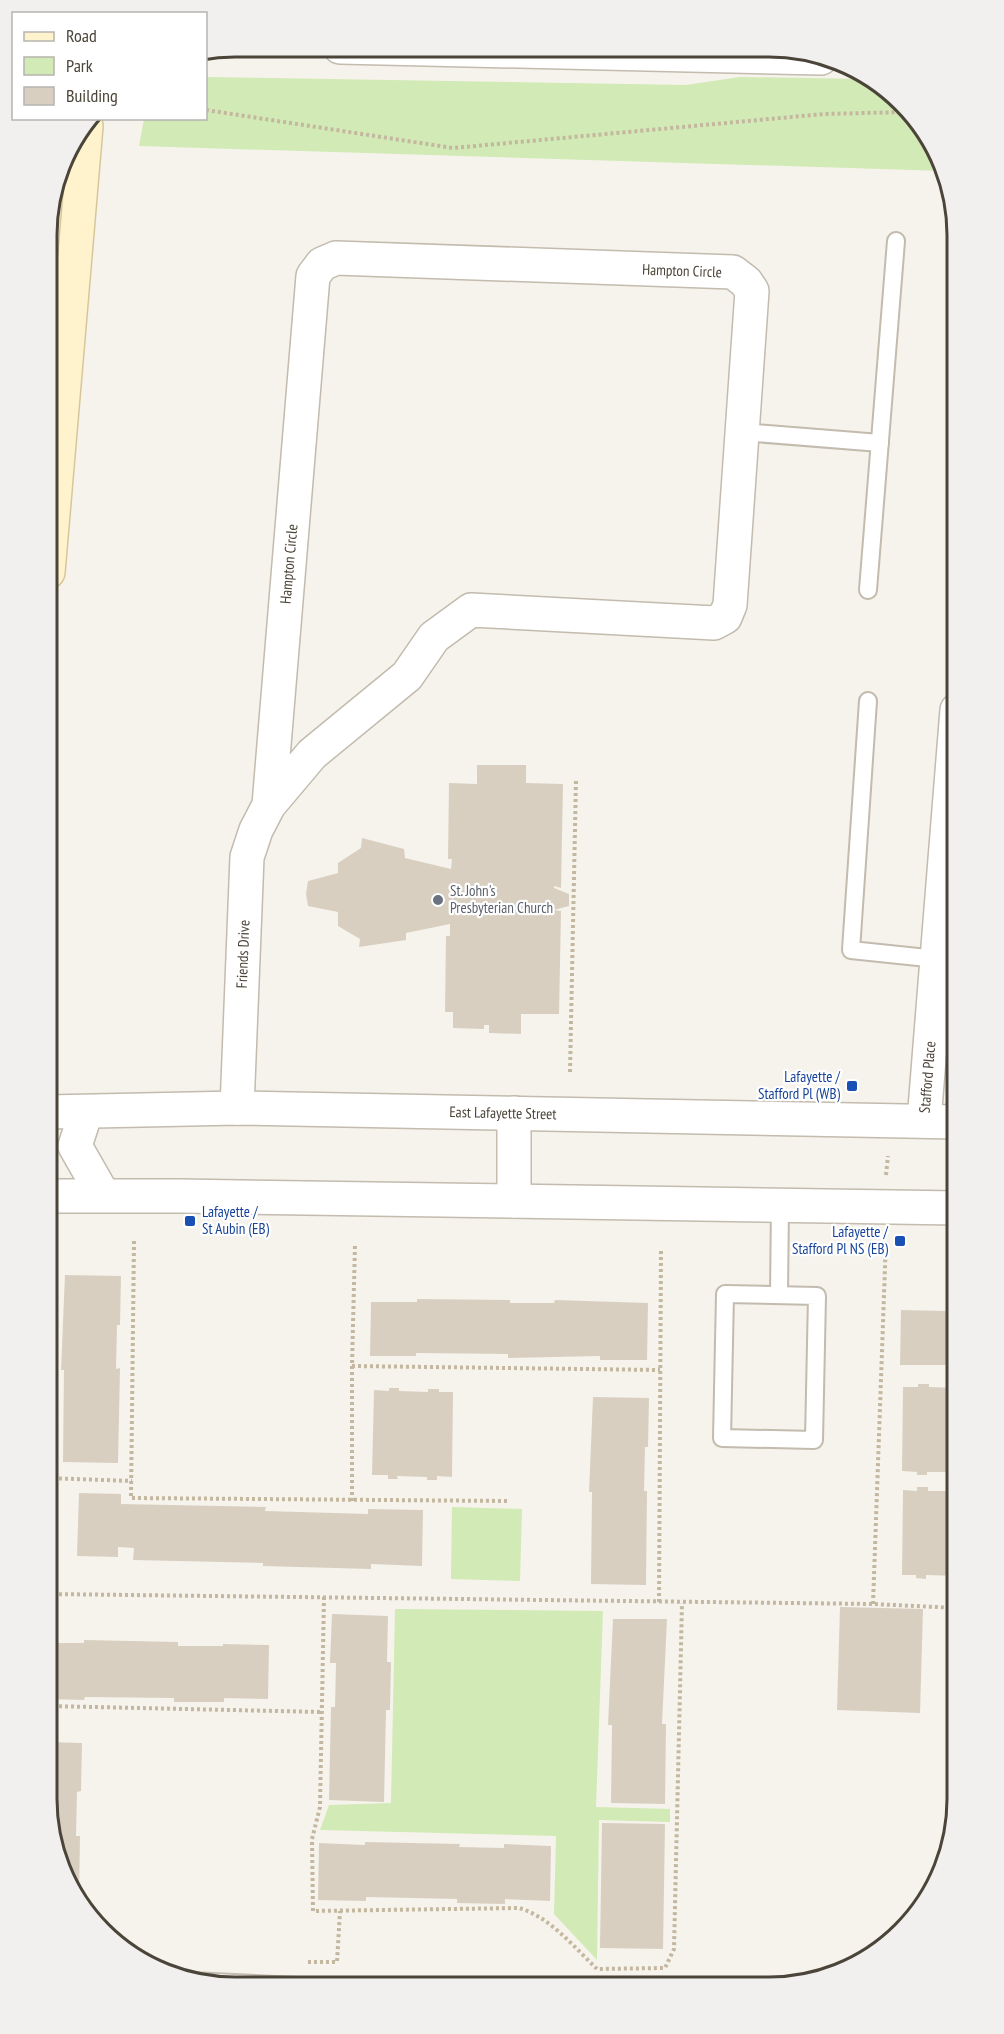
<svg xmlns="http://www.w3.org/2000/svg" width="1004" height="2034" font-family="'PT Sans Narrow',sans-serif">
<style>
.green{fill:#d2eab5}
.building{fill:#d8cfc1}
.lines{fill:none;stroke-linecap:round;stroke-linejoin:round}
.service-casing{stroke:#c2bbae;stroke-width:20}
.minor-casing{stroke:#c2bbae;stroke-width:36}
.tertiary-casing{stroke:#c2bbae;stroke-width:36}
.secondary-casing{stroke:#d6c79b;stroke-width:36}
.path{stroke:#c4b79f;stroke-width:4;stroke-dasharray:3 3;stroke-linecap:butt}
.service{stroke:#fff;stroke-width:16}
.minor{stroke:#fff;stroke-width:33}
.tertiary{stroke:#fff;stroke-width:33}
.secondary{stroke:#fff3cd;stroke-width:33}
.worship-dot{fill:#6b7280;stroke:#fff;stroke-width:2}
.transit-dot{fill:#1a4fb4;stroke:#fff;stroke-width:2}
.labels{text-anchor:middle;stroke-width:4.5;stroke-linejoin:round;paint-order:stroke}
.street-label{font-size:15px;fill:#4b4439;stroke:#fff}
.worship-label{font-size:15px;fill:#5b616d;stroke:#fff;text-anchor:start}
.transit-label{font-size:15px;fill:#164399;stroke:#fff;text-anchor:end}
.rim{fill:none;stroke:#4b4439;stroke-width:3}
</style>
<rect width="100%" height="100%" fill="#f6f3ec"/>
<g class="green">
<path d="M206,77L686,85L740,77L864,79L894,94L945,171L139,146L144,119L206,118Z"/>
<path d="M452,1507L522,1509L520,1581L451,1579Z"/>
<path d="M395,1609L603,1611L596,1807L670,1809V1822L599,1820L597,1960L554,1914L556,1836L320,1830L329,1805L391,1803Z"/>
</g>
<g class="building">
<path d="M477,765H526V783L563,784L561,888L554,886V888L569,894V906L554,910L561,911L559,1014H521V1034L489,1033V1025H484V1029L453,1028V1012H445L446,936H450V924L406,933V940L359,947L360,939L338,926V912L308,906L306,894L308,881L338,873V863L361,848L362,838L404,849L405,858L451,869L452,859H448L449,783L477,784Z"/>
<path d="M65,1275L121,1276L120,1325H117L116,1369L120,1368L118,1463L63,1462L64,1370H61Z"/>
<path d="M417,1299L510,1300V1303H554L555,1300L648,1303L647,1360H600V1356L508,1358V1354L416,1353V1356H370L371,1302H417Z"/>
<path d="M947,1307L957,1308V1362H947V1365H900L901,1310L947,1311Z"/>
<path d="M918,1384H929V1387L957,1388V1472H927V1475H917V1472L902,1471L903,1387H918Z"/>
<path d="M389,1388H399V1391L428,1392V1389H439V1392H453L452,1477L437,1476V1480H427V1477L397,1476L398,1479H388V1475H372L374,1390L389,1391Z"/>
<path d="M593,1397L649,1398L648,1447H645L644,1491H647L646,1585L591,1584L592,1492H589Z"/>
<path d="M917,1487H928V1491H957V1576L926,1575V1579L916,1578V1575H902L903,1490L917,1491Z"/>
<path d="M79,1493L121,1494V1504L266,1507L265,1511L368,1514V1509L423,1510L422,1566L371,1564V1569L263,1566V1563L133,1560L134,1548L118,1547V1557L77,1556Z"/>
<path d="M840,1607L923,1609L920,1713L837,1710Z"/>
<path d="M332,1614L388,1616L387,1662H391L390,1710H386L384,1802L329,1800L331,1707H335L336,1663H330Z"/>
<path d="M613,1619H667L662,1724H666L665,1804L611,1803L612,1725H608Z"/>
<path d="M84,1640L178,1642V1646H223V1644L269,1645L268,1699L224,1698V1702H174V1698L85,1697L84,1700L47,1699V1643H84Z"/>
<path d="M47,1742L82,1743L81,1791L77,1792L76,1836H80L79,1893L56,1859L46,1799Z"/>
<path d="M602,1823L665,1824L663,1949L600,1948Z"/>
<path d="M365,1842L460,1844L459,1847L504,1848V1844L551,1846L550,1901L505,1899V1904L457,1903V1899L366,1897V1901L318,1900L319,1843L365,1845Z"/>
</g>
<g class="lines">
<g class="service-casing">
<g id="service">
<path d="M742,432L880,443"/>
<path d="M868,590L896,241"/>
<path d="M868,701L851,950L937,959"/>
<path d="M725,1294L817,1296L814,1440L722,1438Z"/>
<path d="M779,1295L780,1204"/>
<path d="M192,1981L297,1986"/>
</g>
</g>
<g class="minor-casing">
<g id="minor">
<path d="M340,47L821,58"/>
<path id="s1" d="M237,1108L247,857L256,830L269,805L312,754L407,676L434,637L471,610L714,623L725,617L730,605L752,291L746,282L733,272L336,258L322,264L313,276L269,805"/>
<path id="s2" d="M924,1121L957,710"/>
</g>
</g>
<g class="tertiary-casing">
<g id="tertiary">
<path id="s3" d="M47,1112L237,1108L957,1122"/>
<path d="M86,1112L75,1146L103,1195"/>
<path d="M514,1113V1201"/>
<path d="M47,1196H180L957,1208"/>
</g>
</g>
<g class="secondary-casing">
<path id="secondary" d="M48,572L86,126"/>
</g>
<g class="path">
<path d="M206,110L453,148L824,114L906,112"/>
<path d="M570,1072L576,779"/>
<path d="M886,1175L888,1156"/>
<path d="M134,1241L131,1498L508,1501"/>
<path d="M352,1366L660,1370"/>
<path d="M47,1478L132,1481"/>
<path d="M352,1501V1366L355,1244"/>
<path d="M47,1594L873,1604L957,1608"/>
<path d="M324,1597L320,1807L312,1839L313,1911L519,1908C550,1917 574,1947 597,1969L665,1968L674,1949L682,1603"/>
<path d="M659,1602L661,1249"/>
<path d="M873,1604L886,1239"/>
<path d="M47,1706L322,1712"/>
<path d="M308,1962H337L340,1911"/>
</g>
<use href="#service" class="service"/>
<use href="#minor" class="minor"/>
<use href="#tertiary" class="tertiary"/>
<use href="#secondary" class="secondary"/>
</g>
<circle class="worship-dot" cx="438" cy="900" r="6"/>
<g class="transit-dot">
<rect x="846" y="1080" width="12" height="12" rx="3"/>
<rect x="184" y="1215" width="12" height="12" rx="3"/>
<rect x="894" y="1235" width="12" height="12" rx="3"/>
</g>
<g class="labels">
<g class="street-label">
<text transform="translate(682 271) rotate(2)" y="5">Hampton Circle</text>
<text transform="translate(289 564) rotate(-85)" y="5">Hampton Circle</text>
<text dy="5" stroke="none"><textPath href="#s1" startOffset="154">Friends Drive</textPath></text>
<text dy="5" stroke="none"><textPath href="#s2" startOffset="44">Stafford Place</textPath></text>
<text dy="5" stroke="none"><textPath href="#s3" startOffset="456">East Lafayette Street</textPath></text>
</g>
<g class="worship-label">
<text x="450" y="896">St. John's<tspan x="450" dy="17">Presbyterian Church</tspan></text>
</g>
<g class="transit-label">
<text x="840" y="1082">Lafayette /<tspan x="840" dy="17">Stafford Pl (WB)</tspan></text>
<text x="202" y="1217" text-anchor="start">Lafayette /<tspan x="202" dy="17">St Aubin (EB)</tspan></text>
<text x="888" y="1237">Lafayette /<tspan x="888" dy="17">Stafford Pl NS (EB)</tspan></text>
</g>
</g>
<path d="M0 0H1004V2034H0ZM235 57H769A178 178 0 0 1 947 235V1799A178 178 0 0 1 769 1977H235A178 178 0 0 1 57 1799V235A178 178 0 0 1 235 57Z" fill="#f1f0ef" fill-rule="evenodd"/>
<path class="rim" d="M235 57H769A178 178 0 0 1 947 235V1799A178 178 0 0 1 769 1977H235A178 178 0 0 1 57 1799V235A178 178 0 0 1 235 57Z"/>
<rect x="12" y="12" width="195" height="108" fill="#ffffff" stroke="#b7b4b0" stroke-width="1.5"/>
<rect x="24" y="32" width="30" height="9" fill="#fff3cd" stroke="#b7b4b0" stroke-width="1.5"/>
<text x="66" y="42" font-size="18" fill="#4b4439">Road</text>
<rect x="24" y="57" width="30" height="18" fill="#d2eab5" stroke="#b7b4b0" stroke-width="1.5"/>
<text x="66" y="72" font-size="18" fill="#4b4439">Park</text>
<rect x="24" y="87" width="30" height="18" fill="#d8cfc1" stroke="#b7b4b0" stroke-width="1.5"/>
<text x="66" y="102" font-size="18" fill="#4b4439">Building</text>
</svg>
